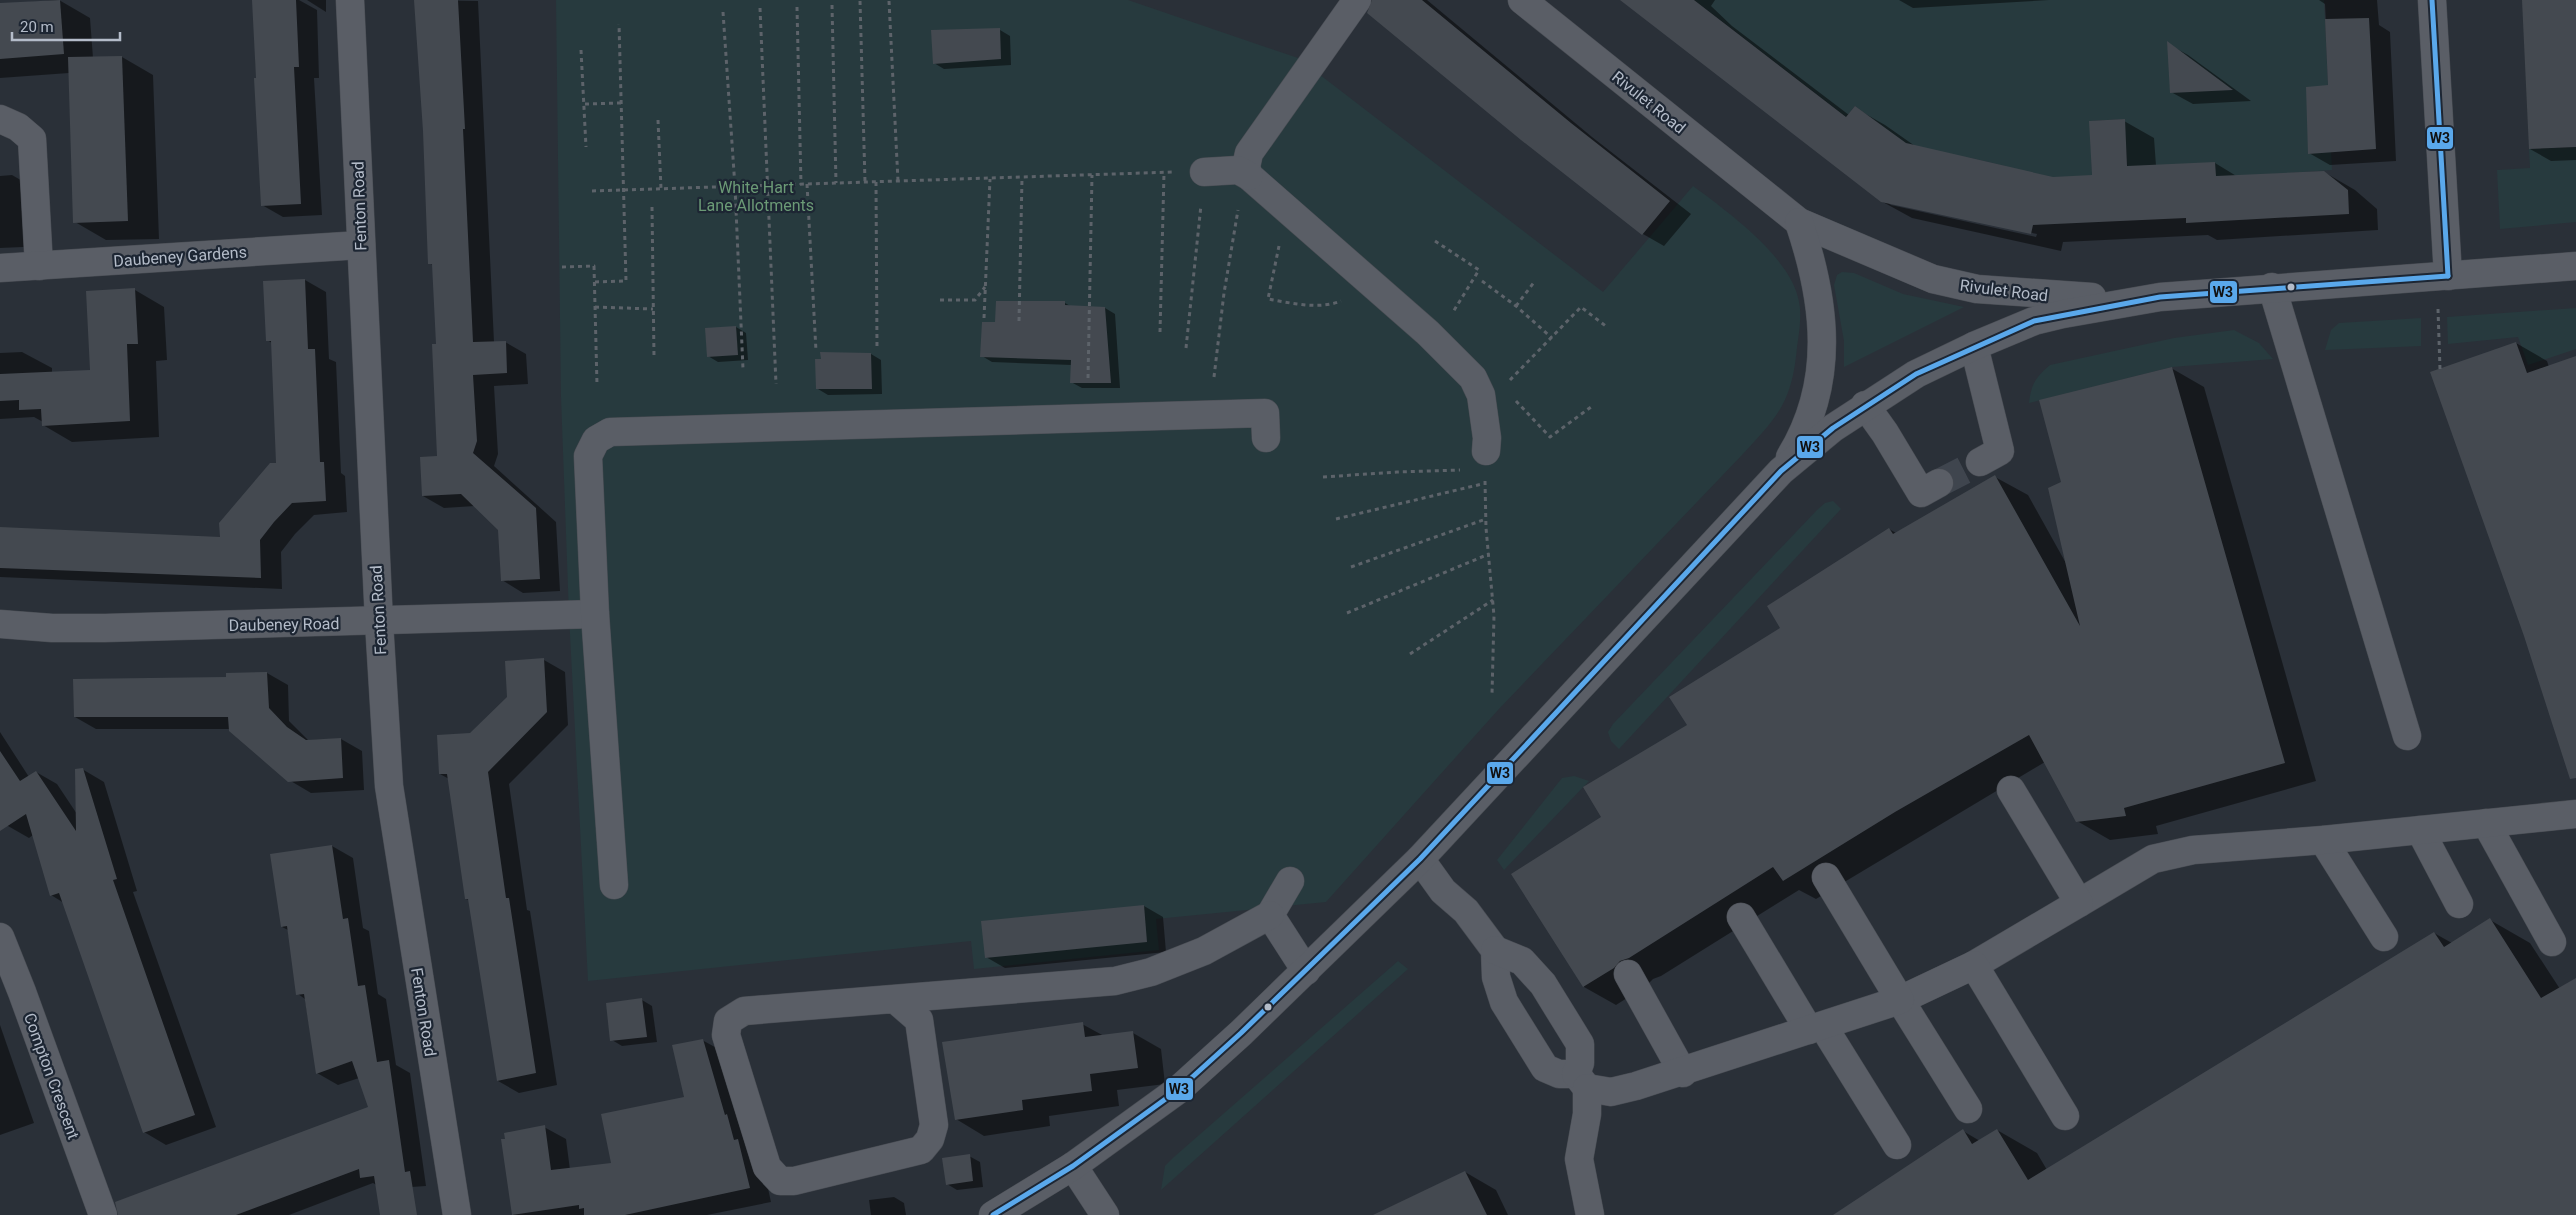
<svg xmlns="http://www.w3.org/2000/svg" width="2576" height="1215" font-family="Roboto,sans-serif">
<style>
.green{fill:#273a3e}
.shadow{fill:#0007;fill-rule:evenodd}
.building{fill:#444950}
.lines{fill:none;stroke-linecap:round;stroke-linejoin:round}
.minor-tunnel{stroke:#3f454e;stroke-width:28;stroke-dasharray:28 14;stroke-linecap:butt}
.minor-casing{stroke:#484c53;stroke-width:29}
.path{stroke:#5d636a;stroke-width:3;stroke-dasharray:4 4;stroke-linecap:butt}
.minor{stroke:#5a5e66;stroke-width:28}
.bus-1-casing{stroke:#1d2633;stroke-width:9}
.bus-1{stroke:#5aa8eb;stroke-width:5}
.bus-dot{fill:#b4bcc9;stroke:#1d2633;stroke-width:2}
.labels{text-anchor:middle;stroke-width:4.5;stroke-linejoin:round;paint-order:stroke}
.street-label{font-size:16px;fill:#b4bcc9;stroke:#1d2633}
.park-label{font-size:16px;fill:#6b9a76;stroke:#1d2633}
.line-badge{stroke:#1d2633;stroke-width:2}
.pale-badge-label{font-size:14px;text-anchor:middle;font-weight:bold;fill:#111}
</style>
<rect width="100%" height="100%" fill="#2a3038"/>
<g class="green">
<path d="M556,0H1128L1298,58L1603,292L1693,186C1727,211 1792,258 1799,302C1802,316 1799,333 1797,347C1792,403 1778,416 1742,455L1498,710L1326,902L1156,919L1159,950L974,969L971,941L588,981L569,615L561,397Z"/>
<path d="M1694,0H2324L2332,170L2163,182L2128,176L2124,119L2090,121L2092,175L2039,197L2005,166L1971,158L1884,156L1882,126L1855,106L1846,117Z"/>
<path d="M2576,147V222L2500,229L2497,170L2530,168L2529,149Z"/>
<path d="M1842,272L1854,273L1903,294L1964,307L1844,367V341L1834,285L1837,275Z"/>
<path d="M2576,308V349L2528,365L2518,337L2448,344L2447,317Z"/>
<path d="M2421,318V346L2325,350L2331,330L2339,323Z"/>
<path d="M2234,330L2259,343L2273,359L2172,367L2029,403C2031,384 2036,377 2050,365L2174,338Z"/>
<path d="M1833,501L1841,509L1619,749L1611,741L1608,732L1613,724L1817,510L1825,503Z"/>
<path d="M1574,776L1589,781L1504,870L1497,860L1562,778Z"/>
<path d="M1398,961L1408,969L1161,1190L1165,1166L1174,1157Z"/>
</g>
<g class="shadow">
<path d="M59,0L90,18L93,58L122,57L153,75L159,239L106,240L75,222L69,73L0,78V4Z"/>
<path d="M253,0H299L317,10L319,78H314L322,215L283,217L262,205Z"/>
<path d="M307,0H326V12Z"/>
<path d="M415,0L478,1L494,342H505L526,354L528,384L494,386L498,454L494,466L556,522L560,591L523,593L502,580L500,530L475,506L444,508L423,496L438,457V345L433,265L429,263L424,131Z"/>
<path d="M1374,0H1427L1592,137L1691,214L1664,246L1643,234L1522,139Z"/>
<path d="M1622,0H1715L1711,6L1732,26L1849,115L1855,108L1885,125L1915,146L2053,179L2093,177L2124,121L2154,138L2156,166L2215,163L2238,177L2324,172L2355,190L2377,209L2378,230L2217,240L2208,235L2063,242L2061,251L1912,218L1881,201ZM1887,202L2037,234L2036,237L1891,205Z"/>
<path d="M1899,0H2049L1913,8Z"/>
<path d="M2319,0H2377L2379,25L2390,32L2396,161L2330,165L2309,153L2329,87L2325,4Z"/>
<path d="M2527,0H2576V160L2551,161L2530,149Z"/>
<path d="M1000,30L1010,36L1011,65L944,69L934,63Z"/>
<path d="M2168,44L2188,55L2251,101L2193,104L2171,92Z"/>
<path d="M12,175L43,193L46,246L0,248V176Z"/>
<path d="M305,280L326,292L329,359L336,362L341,473L345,476L347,512L314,515L295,534L281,552L282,589L0,577V529L221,538L277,464L272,343L267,340Z"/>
<path d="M135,290L164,307L167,360L156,361L159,437L72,442L43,425V422L34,417L0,419V353L22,352L52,368V373L92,371Z"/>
<path d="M1065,303L1072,307L1105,308L1115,314L1120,388H1082L1071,382L1072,365L992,362L982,356L996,324Z"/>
<path d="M736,327L746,333L748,360L718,362L708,356Z"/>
<path d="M2516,343L2547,361L2549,367L2576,358V762Z"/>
<path d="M822,354H871L881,360L882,394L828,395L818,389Z"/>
<path d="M2171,368L2204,387L2316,781L2156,826L2158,834L2110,840L2077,821L2045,762L1816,899L1799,890L1661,976L1653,979L1646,986L1616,1005L1584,987L1603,818L1688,725L1782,629L1889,529L1896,533L1995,477L2028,495L2067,565L2062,482Z"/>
<path d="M544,660L565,672L568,725L509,784L527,910L530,911L557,1085L519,1093L498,1081L469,900L466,899L449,779L440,774L471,735Z"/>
<path d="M267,673L288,685L289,721L308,740L341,739L362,751L364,790L311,793L289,780L230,729H96L75,717L227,678Z"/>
<path d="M0,732L29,777L36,772L57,784L77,814L82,769L104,782L137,891L133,892L216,1127L166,1145L144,1132L64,903L51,895L33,835L29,838L8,826L0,814Z"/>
<path d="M332,846L353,858L363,928L369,931L378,994L386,999L396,1065L410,1073L426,1186L383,1189L373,1183L289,1215H145L370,1107L359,1078L338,1085L317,1073L305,999L298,994L288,930L282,927Z"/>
<path d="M1144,906L1163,917L1166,952L1005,968L986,957Z"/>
<path d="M2490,920L2530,943L2560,989L2576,979V1215H1836L1963,1131L1980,1141L1997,1130L2037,1153L2047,1170L2434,933L2452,943Z"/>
<path d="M642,1000L652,1006L657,1042L622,1046L612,1040Z"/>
<path d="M1082,1024L1104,1036L1133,1033L1161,1049L1165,1084L1117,1090L1119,1106L1049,1116L1050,1126L984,1136L956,1119Z"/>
<path d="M0,1025L34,1123L0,1135Z"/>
<path d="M702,1040L724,1052L760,1152L771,1202L707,1215H513L509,1186L544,1127L566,1139L570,1170L613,1164L686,1098Z"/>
<path d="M969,1156L980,1162L983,1187L957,1190L947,1184Z"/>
<path d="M1465,1172L1496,1190L1508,1215H1376Z"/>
<path d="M894,1197L904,1203L906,1215H871L869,1200Z"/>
</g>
<g class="building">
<path d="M60,0L64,54L0,59V3Z"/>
<path d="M252,0H296L299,67H294L301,204L261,206L254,78H256Z"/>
<path d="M414,0H458L465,129H463L473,342L506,341L507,373L473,375L477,441L473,453L536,508L540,579L501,581L498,530L461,494L422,496L420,457L437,456L432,344H436L432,264H428L423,131Z"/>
<path d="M1372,0H1422L1571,123L1670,201L1642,235L1521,140L1367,13Z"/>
<path d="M1620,0H1694L1846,117L1855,106L1906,143L2053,177L2092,175L2089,121L2125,119L2127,166L2215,162L2216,176L2324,171L2348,190L2349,214L2186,223V218L2033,225L2031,234L1881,202Z"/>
<path d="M2522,0H2576V147L2529,149Z"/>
<path d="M2369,18L2376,149L2308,154L2306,87L2328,85L2325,19Z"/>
<path d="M1000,28L1001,59L933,64L931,30Z"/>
<path d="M2167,41L2233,90L2170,93Z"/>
<path d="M122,56L128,221L73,223L68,57Z"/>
<path d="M305,279L308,349H315L320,462H324L326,501L292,503L274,522L260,540L261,578L0,568V527L220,537L219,523L270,463H276L271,341H266L263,281Z"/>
<path d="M135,288L138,344H127L130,421L42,426L41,409L19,410V400L0,401V374L90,370L86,291Z"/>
<path d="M996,301H1065V305L1105,307L1111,383H1070L1071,360L980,357L982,322H995Z"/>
<path d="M736,326L738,355L707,357L705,328Z"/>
<path d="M2516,342L2527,373L2576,356V778L2570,779L2524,636L2430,372Z"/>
<path d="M820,352L871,353L872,389H816L815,359H821Z"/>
<path d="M2172,367L2285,763L2124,808L2126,816L2076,822L2029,735L1895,812L1783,881L1773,867L1629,958L1620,961L1614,968L1583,987L1511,874L1601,817L1583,787L1687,725L1669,697L1780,628L1767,606L1889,528L1893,534L1995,475L2080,626L2048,488L2061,482L2039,400Z"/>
<path d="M544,658L547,712L488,772L506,898H509L536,1073L497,1081L468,899H465L447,774H439L437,735L470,733L507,697L505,661Z"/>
<path d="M267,672L269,708L287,727L306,740L341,738L343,778L288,782L229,731L228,717H74L73,679L226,677V673Z"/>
<path d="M0,751L20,781L36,771L76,831L75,769L83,768L117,879L113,880L195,1115L143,1133L59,893L50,896L26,814L0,831Z"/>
<path d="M332,845L343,919L348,918L358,986L365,985L377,1062L389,1060L405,1172L410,1171L417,1215H380L374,1176L360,1178L359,1169L236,1215H118L115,1202L368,1107L352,1061L316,1074L304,994L296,995L287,926L281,927L270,854Z"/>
<path d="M1144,905L1147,942L985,958L981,921Z"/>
<path d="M2490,918L2541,998L2576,978V1215H1833L1963,1129L1972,1144L1997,1129L2028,1180L2434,932L2444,947Z"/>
<path d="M642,998L647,1037L610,1041L606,1003Z"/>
<path d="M1083,1022L1085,1037L1133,1031L1138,1068L1090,1074L1092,1091L1022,1100L1023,1110L955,1120L942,1042Z"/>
<path d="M703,1039L725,1115L727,1114L734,1140L738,1139L750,1188L625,1215H584V1208L579,1209V1205L512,1215L501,1139H505L504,1133L545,1125L551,1170L611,1163L601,1114L684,1097L672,1045Z"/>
<path d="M970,1154L973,1181L946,1185L942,1158Z"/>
<path d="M1465,1171L1487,1215H1373Z"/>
</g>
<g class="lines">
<path class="minor-tunnel" d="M1939,483L1980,462"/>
<g class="minor-casing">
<g id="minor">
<path d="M350,0L379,622L389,786L457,1215"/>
<path d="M1357,0L1249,153L1246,167L1249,176L1428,333L1473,378L1481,395L1487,438L1486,451"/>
<path d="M1522,0L1799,222L1933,279L1977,289L2092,297"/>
<path d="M2432,0L2448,276"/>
<path d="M0,119L18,127L32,139L39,266"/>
<path d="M1204,172L1238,170L1249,176"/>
<path d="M0,268L361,245"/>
<path d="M2272,287L2407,736"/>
<path d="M1974,346L2000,451L1980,462"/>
<path d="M1865,405L1885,433L1921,493L1939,483"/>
<path d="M1790,457C1836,382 1826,302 1799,222"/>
<path d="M0,624L52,628H105L595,614"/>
<path d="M2486,823L2552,942"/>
<path d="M2420,830L2459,904"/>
<path d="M2323,840L2384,937"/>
<path d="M1420,859L1443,891L1466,911L1495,950L1496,977L1504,1002L1545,1068L1559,1074H1576L1587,1088"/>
<path d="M1290,881L1270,915L1306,971"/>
<path d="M614,885L595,614L588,456L596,440L610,432L1265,413L1266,438"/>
<path d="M2079,903L2153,859L2193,850L2323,840L2576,814"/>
<path d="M1741,917L1809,1030"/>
<path d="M0,937L22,992L103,1215"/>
<path d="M1495,950L1522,961L1543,984L1580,1044V1063L1576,1074"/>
<path d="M1974,965L2079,903L2011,790"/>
<path d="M1628,974L1683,1073"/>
<path d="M896,1000L919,1020L934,1125L930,1139L921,1150L794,1181H780L767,1167L726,1035L728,1021L744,1011L1115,981L1151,972L1204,951L1270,915"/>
<path d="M1823,1026L1897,1145"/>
<path d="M1968,1109L1900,1000L1974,965L2065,1116"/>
<path d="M1073,1166L1105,1215"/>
<path d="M993,1215L1073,1166L1178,1090L1241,1033L1420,859L1781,471L1833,428L1916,374L1974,346L2034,321L2063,314L2160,297L2576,266"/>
<path d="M1590,1215L1579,1159L1587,1114V1088L1611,1092L1636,1086L1900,1000L1826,877"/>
</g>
</g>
<g class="path">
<path d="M860,1L865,182"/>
<path d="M889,1L898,181"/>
<path d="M832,5L836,183"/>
<path d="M797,7L801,185"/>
<path d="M760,8L776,384"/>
<path d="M723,12L735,187L743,369"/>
<path d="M581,50L586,147"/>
<path d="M585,104L621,103"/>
<path d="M658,120L661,189"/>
<path d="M876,182L877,348"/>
<path d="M807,184L816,351"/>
<path d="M592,191L1174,172"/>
<path d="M652,207L654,357"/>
<path d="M1435,241L1479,270L1453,312"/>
<path d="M1279,246L1268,299C1291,303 1319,310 1341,301"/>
<path d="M562,267L594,266L597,385"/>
<path d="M1482,281L1516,306L1552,338"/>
<path d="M595,282L626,281L619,24"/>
<path d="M940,300H975L985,287"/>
<path d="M1516,306L1535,281"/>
<path d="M595,307L653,309"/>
<path d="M2438,309L2440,369"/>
<path d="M984,318L990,179"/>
<path d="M1019,321L1022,178"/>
<path d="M1160,332L1164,173"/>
<path d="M1186,348L1201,205"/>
<path d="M1214,377L1224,293L1238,210"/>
<path d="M1088,378L1092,175"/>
<path d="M1510,380L1581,307L1607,327"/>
<path d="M1516,401L1550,437L1591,407"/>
<path d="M1323,477L1397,472L1460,470"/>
<path d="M1485,481L1486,528L1494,616L1492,694"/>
<path d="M1336,519L1482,484"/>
<path d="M1351,567L1486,519"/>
<path d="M1347,613L1489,554"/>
<path d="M1410,654L1493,600"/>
</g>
<use href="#minor" class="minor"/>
<g class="bus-1-casing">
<g id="bus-1">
<path d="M2432,0L2448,276"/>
<path d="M993,1215L1073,1166L1178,1090L1241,1033L1420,859L1781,471L1833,428L1916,374L2034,321L2160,297L2448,276"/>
</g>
</g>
<use href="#bus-1" class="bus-1"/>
</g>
<g class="bus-dot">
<circle cx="2291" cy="287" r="4.5"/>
<circle cx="1268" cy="1007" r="4.5"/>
</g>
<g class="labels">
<g class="street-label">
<text transform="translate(1649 102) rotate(39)" y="6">Rivulet Road</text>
<text transform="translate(359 206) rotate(-92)" y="6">Fenton Road</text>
<text transform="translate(180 256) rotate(-4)" y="6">Daubeney Gardens</text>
<text transform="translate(2004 290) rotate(7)" y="6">Rivulet Road</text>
<text transform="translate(378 610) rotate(-93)" y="6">Fenton Road</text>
<text transform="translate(284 624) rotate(-1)" y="6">Daubeney Road</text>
<text transform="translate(424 1012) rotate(81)" y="6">Fenton Road</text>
<text transform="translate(52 1076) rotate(70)" y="6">Compton Crescent</text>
</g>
<g class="park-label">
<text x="756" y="193">White Hart<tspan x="756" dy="18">Lane Allotments</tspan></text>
</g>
</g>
<g class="line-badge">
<rect x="2426" y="126" width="28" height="24" rx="5" fill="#5aa8eb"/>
<rect x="2209" y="280" width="29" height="24" rx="5" fill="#5aa8eb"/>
<rect x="1796" y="435" width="28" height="24" rx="5" fill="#5aa8eb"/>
<rect x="1486" y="761" width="28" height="24" rx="5" fill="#5aa8eb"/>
<rect x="1165" y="1077" width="29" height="24" rx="5" fill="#5aa8eb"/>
</g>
<g class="pale-badge-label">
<text x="2440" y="143">W3</text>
<text x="2223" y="297">W3</text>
<text x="1810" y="452">W3</text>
<text x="1500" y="778">W3</text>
<text x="1179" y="1094">W3</text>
</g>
<path d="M12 32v8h108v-8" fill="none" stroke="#b4bcc9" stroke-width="2.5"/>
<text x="20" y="32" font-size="15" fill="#b4bcc9" stroke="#1d2633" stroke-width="4" paint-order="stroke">20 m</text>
</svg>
